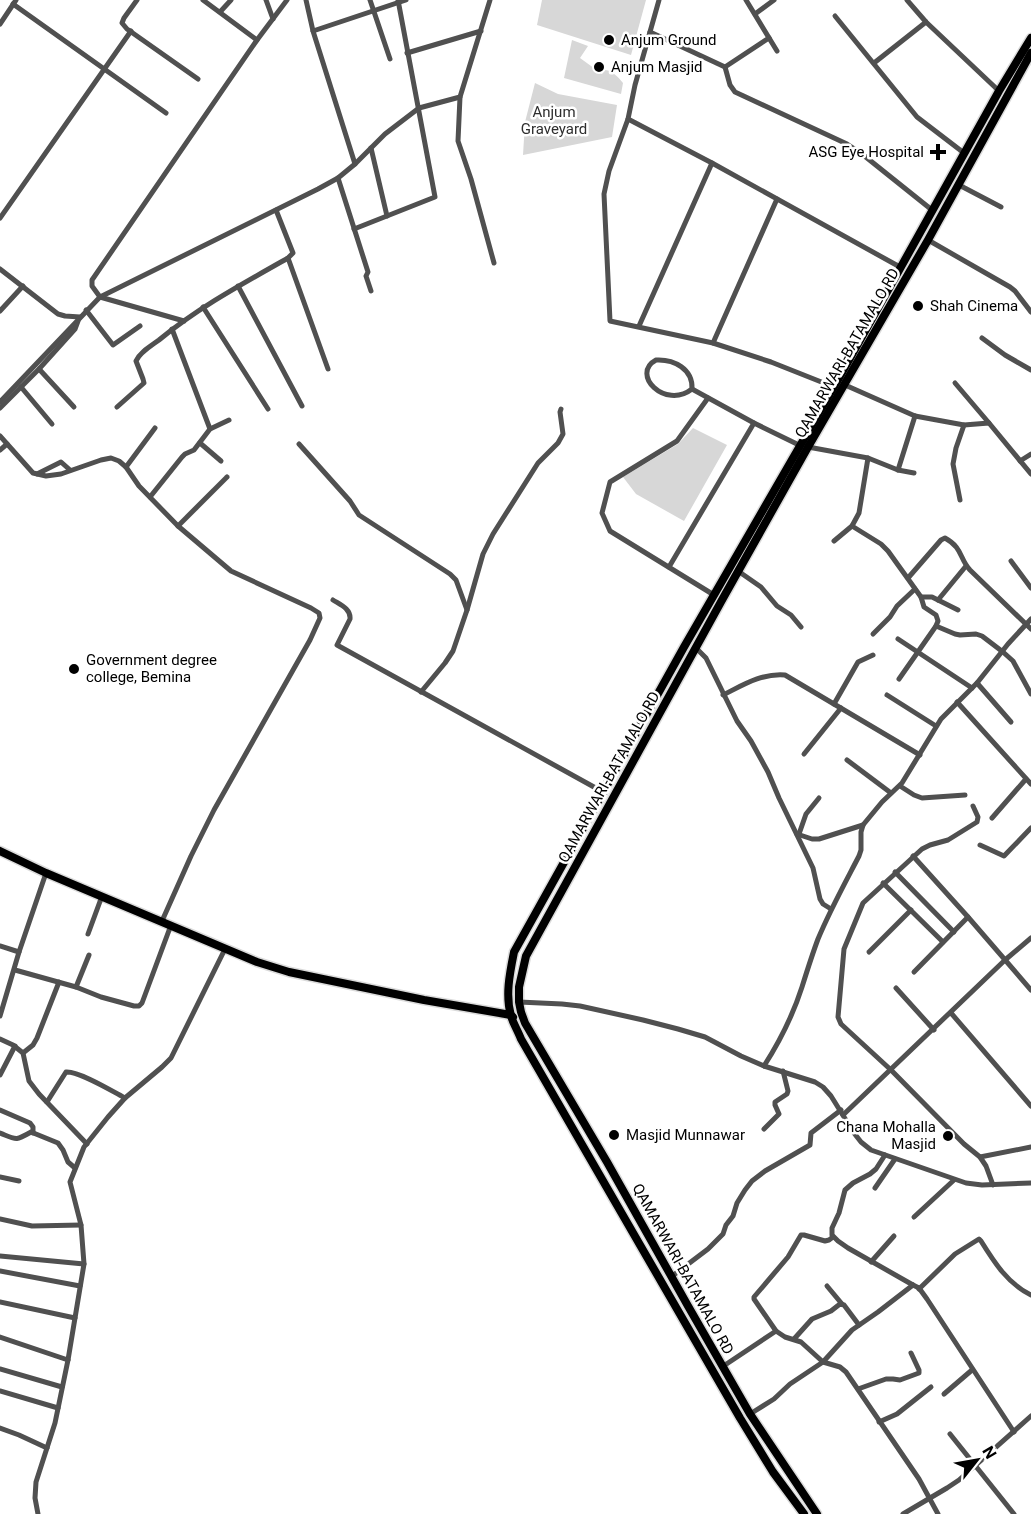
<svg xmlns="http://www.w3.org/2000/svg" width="1031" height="1514" font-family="Roboto,sans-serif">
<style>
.green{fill:#d7d7d7}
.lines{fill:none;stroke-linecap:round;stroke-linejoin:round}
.primary-casing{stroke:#dbdbdb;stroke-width:11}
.street{stroke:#505050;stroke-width:5}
.primary{stroke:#000;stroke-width:8}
.poi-dot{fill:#000;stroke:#fff;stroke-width:2}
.labels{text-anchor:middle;stroke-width:5;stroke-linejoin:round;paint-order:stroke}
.poi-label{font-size:15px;fill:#000;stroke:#fff;text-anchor:start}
.park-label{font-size:15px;fill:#2e2e2e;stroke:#fff}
.street-label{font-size:15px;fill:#000;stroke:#fff}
</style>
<rect width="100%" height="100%" fill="#fff"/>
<g class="green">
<path d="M542,0H646L631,55L537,25Z"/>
<path d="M572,40L588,46L580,58L602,74L605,70C613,71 618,77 623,83L621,94L564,78Z"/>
<path d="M535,83L558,94L617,105L612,137L523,155L525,122Z"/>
<path d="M693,428L727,445L684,521L636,494L623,477L678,444Z"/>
</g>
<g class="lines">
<g class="primary-casing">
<g id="primary">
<path d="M0,851L46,873L257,962L289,972L424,1000L511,1015L513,1017"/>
<path d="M804,1514L773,1472L740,1418L521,1039C518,1031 513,1023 511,1016C505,995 510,972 514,952L684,647L834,387L999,91L1031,38"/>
<path d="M817,1514L750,1414L688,1306L607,1162L525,1023L521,1012L519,1002V987L526,956L722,600L808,447L928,240L1031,53"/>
</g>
</g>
<g class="street">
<path d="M137,0L124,18L122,23L127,29L198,79"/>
<path d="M203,0L257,40"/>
<path d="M266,0L273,19"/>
<path d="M306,0L313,31L355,164"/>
<path d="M370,0L390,59"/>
<path d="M659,0L635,85L628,119L712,163L900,267"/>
<path d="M746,0L777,51"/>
<path d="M907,0L926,22L999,91"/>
<path d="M13,4L166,113"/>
<path d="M220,12L231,0"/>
<path d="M755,14L774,0"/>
<path d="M835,16L917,117L964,153"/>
<path d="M0,24L16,0"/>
<path d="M313,31L406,0"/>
<path d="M650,32L725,67L730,85L735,92L847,144L862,154L932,210"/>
<path d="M407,53L481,31"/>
<path d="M874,63L926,22"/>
<path d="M725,67L769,38"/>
<path d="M460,97L458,141L471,179L494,263"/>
<path d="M628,119L609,171L604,194L610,321L713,343L771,362L834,387"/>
<path d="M371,148L387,216"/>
<path d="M338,178L368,272L366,276L371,291"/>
<path d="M959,185L1001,207"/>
<path d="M0,218L131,31"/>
<path d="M354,229L435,197L398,0"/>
<path d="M928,240L1010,287L1015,291L1031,312"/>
<path d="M288,258L328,369"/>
<path d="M0,269L58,314L65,316L80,317"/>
<path d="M238,286L302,406"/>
<path d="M203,307L268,409"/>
<path d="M86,310L113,345L140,326"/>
<path d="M0,311L23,286"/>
<path d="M184,321L100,297L92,286V280L257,40L287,0"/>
<path d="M639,326L712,163"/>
<path d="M172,329L210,429"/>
<path d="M982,338L1005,355L1031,370"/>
<path d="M713,343L777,199"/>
<path d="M656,360C674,359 693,369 692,389C665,410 630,374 656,360Z"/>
<path d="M39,369L74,407"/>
<path d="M955,383L989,423"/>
<path d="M845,385L915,416L964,425L989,423L1031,474"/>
<path d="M21,387L52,424"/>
<path d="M692,389L754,423L799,445"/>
<path d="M708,398L677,441L610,482L602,513L610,531L714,595"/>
<path d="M0,402L100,297L318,189L338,178L355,164L385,134L419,108L460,97L490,0"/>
<path d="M117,407L144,383L143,379L136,361C140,352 151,346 159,340C199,307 244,283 288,258L293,253L276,210"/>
<path d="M0,408L39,369L75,329L78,321"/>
<path d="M0,436L33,473L46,476L61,474L101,460L111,458L119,461L126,467L139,486L178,526L231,571L311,608L319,613L320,618L310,640L214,810L191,856L162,921"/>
<path d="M200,443L221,461"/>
<path d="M299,444L350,501L359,515L450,574L456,580L467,610L453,651L445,663L421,692"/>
<path d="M808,447L868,458L898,470L914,473"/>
<path d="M0,450L7,444"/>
<path d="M1020,461L1031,454"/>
<path d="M126,467L155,428"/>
<path d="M898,470L915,416"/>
<path d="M37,474L61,462L70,470"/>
<path d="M150,497L182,457L185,454L194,450L210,429L229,420"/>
<path d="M960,500L953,464L956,448L964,425"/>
<path d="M178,526L227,477"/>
<path d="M852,526L881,544L888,551L921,597L924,607L936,615L938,621L936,626L955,634L960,635L976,634L982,636L1003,652L1013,661L1031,694"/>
<path d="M834,541L852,526L859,513L868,458"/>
<path d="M1011,561L1031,588"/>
<path d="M669,567L754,423"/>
<path d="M738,571L761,587L777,606L791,615L801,627"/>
<path d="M908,578L941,540L945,538C963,548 959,558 970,570L1031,629"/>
<path d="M921,597H932L958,610"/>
<path d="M333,600C341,605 351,609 350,619L337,645L603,792"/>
<path d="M938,600L966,566"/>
<path d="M467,610L483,554L493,534L538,463L558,443L563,434L560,412L561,409"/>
<path d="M873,634L890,617L897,606L915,589"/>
<path d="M898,639L972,688"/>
<path d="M696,648L706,658L737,721L751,741L768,772L779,798L813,868L820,899L823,904L831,909"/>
<path d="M899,679L936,626"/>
<path d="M977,683L1011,722"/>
<path d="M723,695C743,685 762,673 785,675L920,755"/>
<path d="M887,695L936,726"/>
<path d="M957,702L1031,784"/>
<path d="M834,704L858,662L873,655"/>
<path d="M804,754L841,708"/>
<path d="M847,760L891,793"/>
<path d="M900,786L914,795L922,798L965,795"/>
<path d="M973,806L978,817L977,822L948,840L930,845L922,849L863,903L844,949L838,1017L841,1024L891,1070L964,1144L980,1157L986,1166L993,1185"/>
<path d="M992,818L1026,779"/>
<path d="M797,834L812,839H819L863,825"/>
<path d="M799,834L806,814L819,798"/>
<path d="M980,845L1004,856L1031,828"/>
<path d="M913,856L968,917L1031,990"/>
<path d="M895,872L954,932"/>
<path d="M883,883L943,942"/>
<path d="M88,934L102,896"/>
<path d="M0,946L19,952"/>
<path d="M869,952L911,910"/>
<path d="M15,970L76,987L101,997L134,1006H139L142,1003L171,925"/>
<path d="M914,972L968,917"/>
<path d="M76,987L89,955"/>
<path d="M896,988L934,1030"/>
<path d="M519,1002L562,1004L580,1006L643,1020L678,1029L705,1037L741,1056L764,1066L815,1082L823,1087L831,1096L854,1133L861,1142L871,1150L966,1183L982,1185L1031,1183"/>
<path d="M951,1013L1031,1106"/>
<path d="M0,1016L19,952L46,873"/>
<path d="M0,1039L13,1045L23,1053L29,1081L39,1094L87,1144"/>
<path d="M23,1053L33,1045L37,1038L59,982"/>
<path d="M764,1066C780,1041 793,1015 802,987C807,971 812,955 818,939C830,910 845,883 859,856L861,850V832L863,825L882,802L902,783L941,719L977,683L1008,644L1031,619"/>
<path d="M0,1075L15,1046"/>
<path d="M47,1102L66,1072C79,1071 112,1091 125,1098"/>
<path d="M0,1110L30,1123L33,1127V1133"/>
<path d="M843,1115L1005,960L1031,938"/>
<path d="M764,1129L779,1114L775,1105V1102L787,1094L788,1091L783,1071"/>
<path d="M0,1133C17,1140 15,1141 31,1132L58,1143L63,1150L68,1162L75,1168"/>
<path d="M885,1155L876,1169L870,1174L853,1183L845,1190L839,1213L832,1228V1235L838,1241L848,1248L913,1285L919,1288L927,1299L1014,1432"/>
<path d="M980,1157L1031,1147"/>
<path d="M0,1177L19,1181"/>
<path d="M875,1188L895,1159"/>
<path d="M914,1217L954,1180"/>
<path d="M0,1219L32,1226L81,1225"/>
<path d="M0,1256L84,1264"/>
<path d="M871,1262L894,1236"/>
<path d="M0,1271L80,1286"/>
<path d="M671,1277L708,1249L723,1234L726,1225L733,1216L737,1203L745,1190L752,1181L765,1171L810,1145L811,1133L841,1110"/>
<path d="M827,1286L842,1304"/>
<path d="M919,1289L955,1254L979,1239L981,1241C994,1262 1008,1284 1031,1295"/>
<path d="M0,1302L75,1318"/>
<path d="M776,1331L754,1299V1297L788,1257L801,1235H804L825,1241L829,1240L833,1237"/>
<path d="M0,1337L68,1360"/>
<path d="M794,1339L812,1319L831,1311L840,1304L844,1305L859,1325"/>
<path d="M722,1367L776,1331L785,1337L801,1342L823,1362L840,1367L846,1372L919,1479L938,1514"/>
<path d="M0,1369L62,1387"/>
<path d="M858,1389L886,1379H893L900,1380L919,1373V1370L911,1353"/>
<path d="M0,1391L58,1408"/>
<path d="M944,1394L972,1370"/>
<path d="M750,1414L774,1399L790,1384L823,1362L852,1330L878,1312L913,1285"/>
<path d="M879,1422L897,1414L931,1387"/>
<path d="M0,1428L19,1435L47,1448"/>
<path d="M950,1434L1014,1514"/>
<path d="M38,1514L35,1498L36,1482L55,1423L68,1360L84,1264L81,1225L70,1182L84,1147L108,1117L125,1098L162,1067L171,1058L225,949"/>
<path d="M903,1514L947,1488L959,1480L1031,1416"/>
</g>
<use href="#primary" class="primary"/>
</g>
<g class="poi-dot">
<circle cx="609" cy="40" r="6"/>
<circle cx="599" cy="67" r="6"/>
<path d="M935 143h6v6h6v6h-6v6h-6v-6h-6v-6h6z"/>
<circle cx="918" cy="306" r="6"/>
<circle cx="74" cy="669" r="6"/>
<circle cx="614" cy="1135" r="6"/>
<circle cx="948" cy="1136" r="6"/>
</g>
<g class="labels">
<g class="poi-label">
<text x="621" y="45">Anjum Ground</text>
<text x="611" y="72">Anjum Masjid</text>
<text x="924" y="157" text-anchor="end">ASG Eye Hospital</text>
<text x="930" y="311">Shah Cinema</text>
<text x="86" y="665">Government degree<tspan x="86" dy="17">college, Bemina</tspan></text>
<text x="936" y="1132" text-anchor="end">Chana Mohalla<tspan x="936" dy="17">Masjid</tspan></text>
<text x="626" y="1140">Masjid Munnawar</text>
</g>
<g class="park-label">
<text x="554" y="117">Anjum<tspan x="554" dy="17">Graveyard</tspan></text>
</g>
<g class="street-label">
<text transform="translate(847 353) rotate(-60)" y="5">QAMARWARI-BATAMALO RD</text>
<text transform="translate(609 777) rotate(-61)" y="5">QAMARWARI-BATAMALO RD</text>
<text transform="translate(683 1269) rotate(61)" y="5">QAMARWARI-BATAMALO RD</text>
</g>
</g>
<g transform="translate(977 1460) rotate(59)" stroke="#ffffff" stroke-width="4.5" paint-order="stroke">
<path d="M0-4.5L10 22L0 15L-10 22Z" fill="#000000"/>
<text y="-9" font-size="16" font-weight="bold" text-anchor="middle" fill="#000000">N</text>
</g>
</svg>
